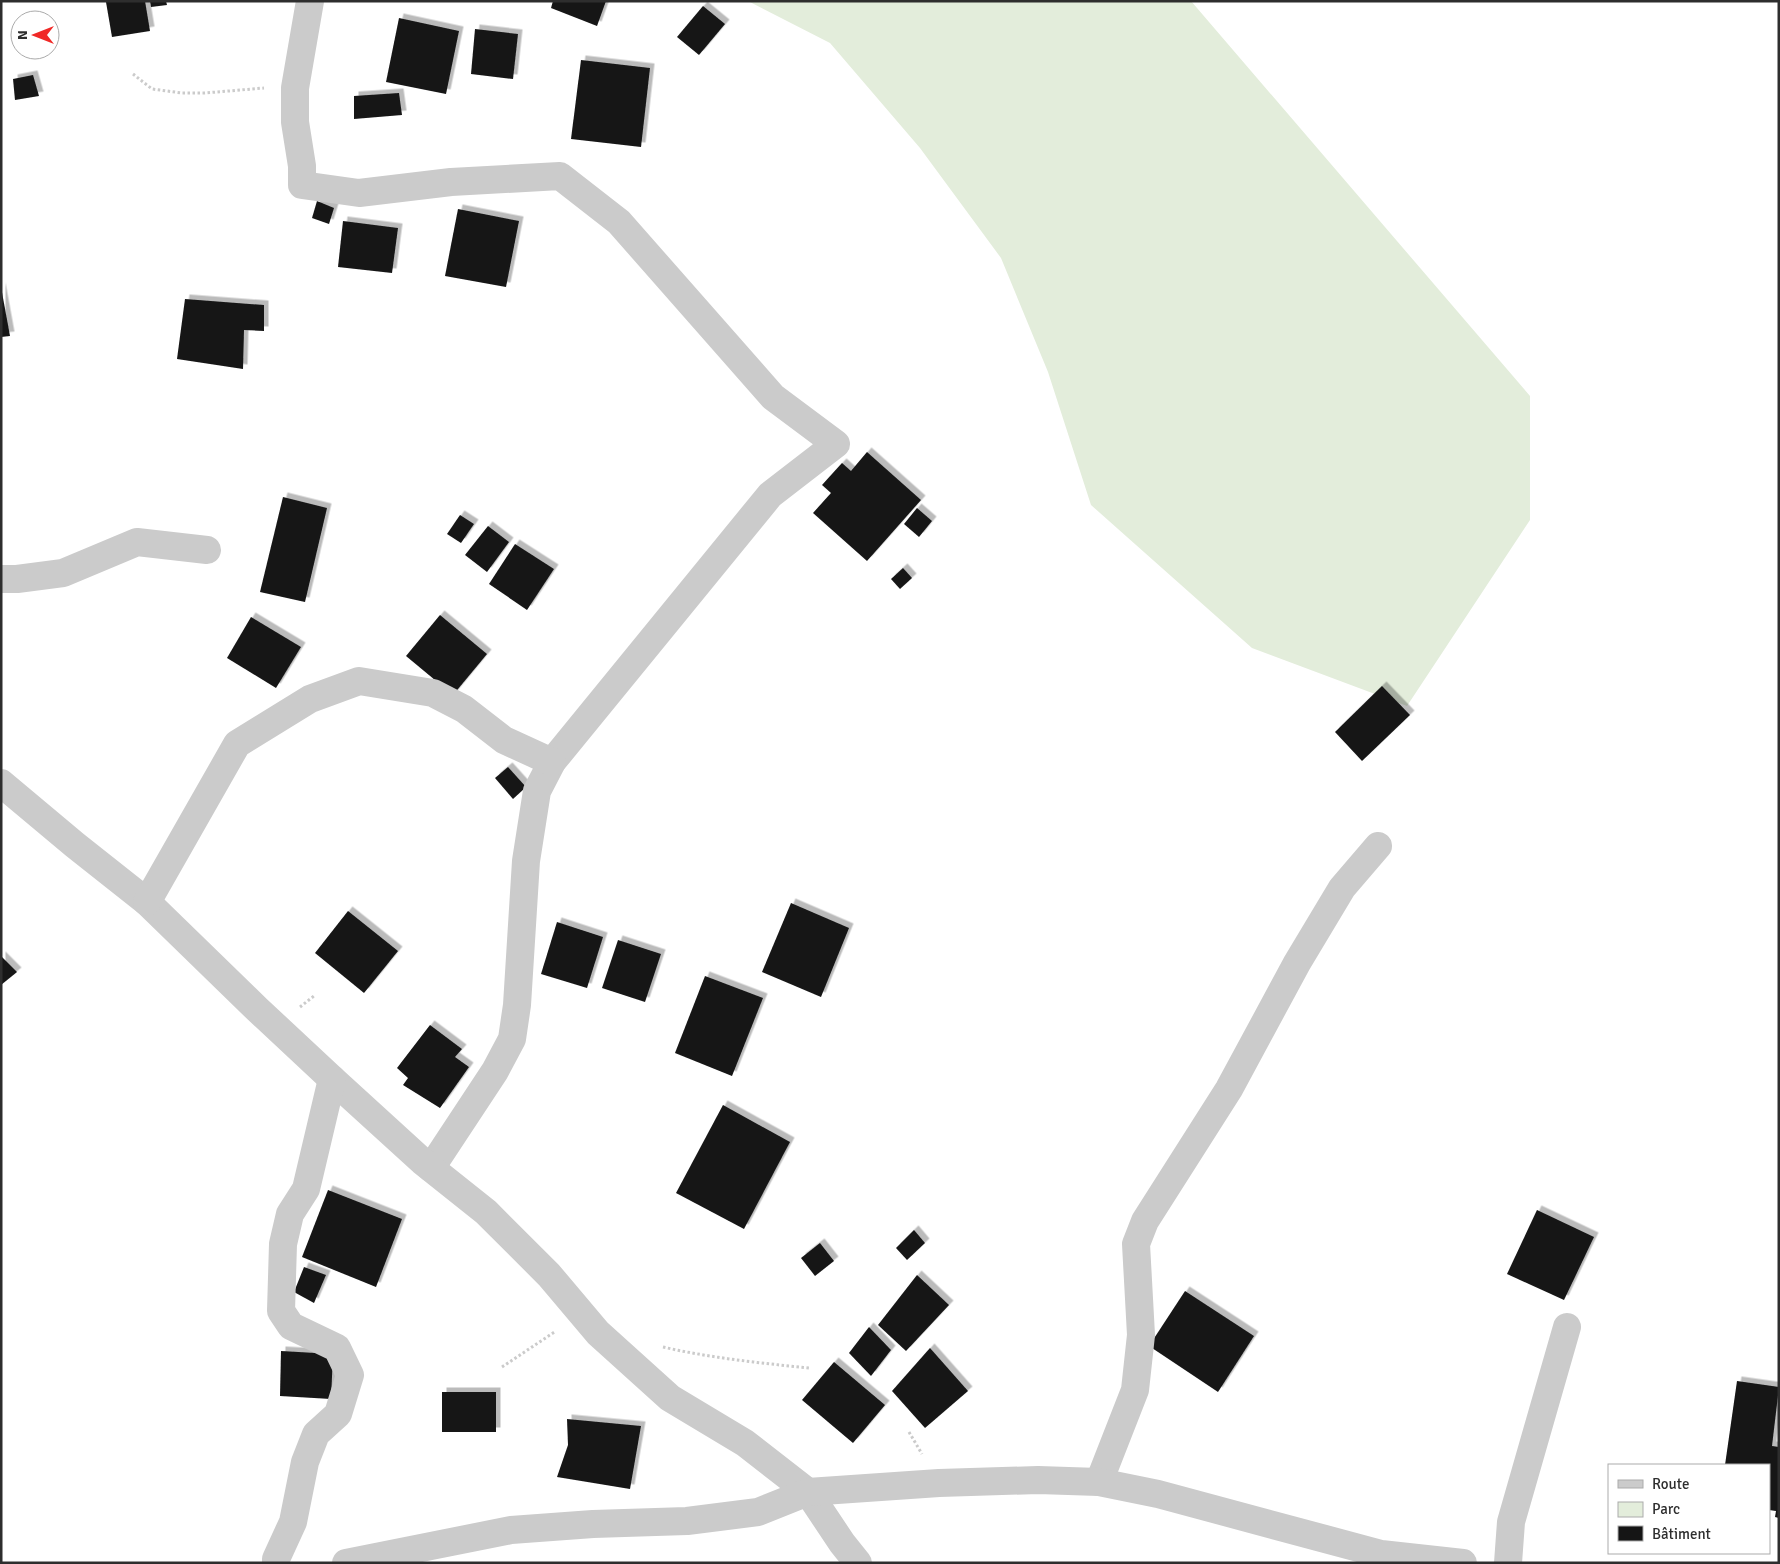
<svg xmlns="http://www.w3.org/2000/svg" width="1780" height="1564" font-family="Signika,sans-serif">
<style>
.green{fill:#e3eddb}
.building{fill:#151515;filter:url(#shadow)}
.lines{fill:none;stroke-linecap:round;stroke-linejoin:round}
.path{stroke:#cbcbcb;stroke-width:3;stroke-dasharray:2.5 2.5;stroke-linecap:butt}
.minor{stroke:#cbcbcb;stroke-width:28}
</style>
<defs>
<filter id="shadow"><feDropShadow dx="4.5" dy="-4.5" stdDeviation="0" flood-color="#0004"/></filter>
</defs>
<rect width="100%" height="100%" fill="#fff"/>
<path class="green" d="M748,1H1191L1530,396V520L1407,706L1252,648L1091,505L1048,372L1001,258L920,148L830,43Z"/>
<g class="building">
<path d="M114,1H145L150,31L112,37L106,2Z"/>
<path d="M150,1H166L167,5L151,7Z"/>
<path d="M553,1H606L597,26L551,8Z"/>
<path d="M703,6L725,24L699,55L677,37Z"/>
<path d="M399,18L459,31L446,94L386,82Z"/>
<path d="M475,29L518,34L513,79L471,74Z"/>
<path d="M581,60L650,68L641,147L571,139Z"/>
<path d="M33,75L39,96L15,100L13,79Z"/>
<path d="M399,93L402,115L354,119V96Z"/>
<path d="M317,201L334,208L329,224L312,218Z"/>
<path d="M458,209L519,221L506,287L445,276Z"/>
<path d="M343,221L398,228L392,273L338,267Z"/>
<path d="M1,287L10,336L1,337Z"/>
<path d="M185,299L264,305V331L244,330L243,369L177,359Z"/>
<path d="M867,452L921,500L867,561L813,513L831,493L822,485L842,463L851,471Z"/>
<path d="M283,497L327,508L305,602L260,592Z"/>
<path d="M917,508L932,521L919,537L904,524Z"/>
<path d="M460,515L474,524L461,543L447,534Z"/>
<path d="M488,526L509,542L487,572L465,555Z"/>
<path d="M515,544L554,569L527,610L489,584Z"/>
<path d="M903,568L912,578L900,589L891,579Z"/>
<path d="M440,615L487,654L453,695L406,656Z"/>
<path d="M251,617L301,647L276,688L227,658Z"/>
<path d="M1382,686L1410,715L1362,761L1335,732Z"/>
<path d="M508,767L526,787L513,799L495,778Z"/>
<path d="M791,903L849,928L821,997L762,972Z"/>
<path d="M348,911L398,951L364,993L315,953Z"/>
<path d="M557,922L603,937L587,988L541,974Z"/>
<path d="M618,940L661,954L645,1002L602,988Z"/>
<path d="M1,956L17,972L1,985Z"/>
<path d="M705,976L763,998L732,1076L675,1053Z"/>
<path d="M430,1025L462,1049L455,1057L469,1067L440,1108L403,1085L408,1078L397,1068Z"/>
<path d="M723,1105L790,1142L744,1229L676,1193Z"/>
<path d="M328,1190L402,1219L376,1287L302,1257Z"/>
<path d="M1537,1210L1594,1237L1564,1300L1507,1274Z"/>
<path d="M914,1230L925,1243L907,1260L896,1248Z"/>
<path d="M820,1243L834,1261L815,1276L801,1258Z"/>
<path d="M304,1267L326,1275L314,1303L294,1292Z"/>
<path d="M917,1275L949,1305L906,1351L878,1325Z"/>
<path d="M1185,1291L1254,1336L1218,1392L1149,1346Z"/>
<path d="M869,1327L891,1350L871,1376L849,1353Z"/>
<path d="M930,1348L968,1391L925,1428L892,1391Z"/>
<path d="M281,1351L333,1354L331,1399L280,1396Z"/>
<path d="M834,1362L885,1405L853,1443L802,1400Z"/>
<path d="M1737,1381L1779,1387L1772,1446L1779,1447V1518L1775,1517L1776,1511L1769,1510V1465H1725Z"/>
<rect x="442" y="1392" width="54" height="40"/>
<path d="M567,1419L641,1426L630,1489L557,1477L568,1445Z"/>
</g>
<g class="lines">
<g class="path">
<path d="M133,74L152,89L182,93H205L264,88"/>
<path d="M300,1007L314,996"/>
<path d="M663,1347C711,1358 760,1363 809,1368"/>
<path d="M502,1367L556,1331"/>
<path d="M909,1432L922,1454"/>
</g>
<g class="minor">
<path d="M310,1L295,88V122L302,166V185L359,193L451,182L560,176L619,222L773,397L836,444L770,495L552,762L537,791L526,861L517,1005L512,1039L495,1071L431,1168"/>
<path d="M1,579H17L63,573L137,542L207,550"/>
<path d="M1,783L75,845L147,902L257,1009L332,1079L422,1161L486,1212L549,1275L598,1333L670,1398L745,1443L808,1492L842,1543L858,1563"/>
<path d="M147,902L237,744L310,699L359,681L433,693L464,709L504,740L552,762"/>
<path d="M1099,1482L1135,1390L1141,1335L1136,1244L1145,1221L1229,1089L1297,963L1342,888L1378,846"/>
<path d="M276,1563V1559L293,1522L305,1462L316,1434L338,1414L350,1375L337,1348L291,1326L281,1311L283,1244L290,1214L306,1189L332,1079"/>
<path d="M346,1563L511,1530L593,1524L687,1521L758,1512L808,1492L939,1483L1038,1480L1099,1482L1158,1494L1381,1554L1463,1563"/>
<path d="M1508,1563L1511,1522L1567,1327"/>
</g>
</g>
<rect width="1780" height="1564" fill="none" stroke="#2e2e2e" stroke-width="5"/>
<rect x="1608" y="1464" width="162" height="90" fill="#ffffff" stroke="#ababab"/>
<rect x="1618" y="1480" width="25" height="8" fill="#cbcbcb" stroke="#ababab"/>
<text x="1652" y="1489" font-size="15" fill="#2e2e2e">Route</text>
<rect x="1618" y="1502" width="25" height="15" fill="#e3eddb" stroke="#ababab"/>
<text x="1652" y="1514" font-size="15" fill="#2e2e2e">Parc</text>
<rect x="1618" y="1526" width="25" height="15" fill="#151515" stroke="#ababab"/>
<text x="1652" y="1539" font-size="15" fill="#2e2e2e">Bâtiment</text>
<g transform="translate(35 35) rotate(270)"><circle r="24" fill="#ffffff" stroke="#ababab"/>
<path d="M0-4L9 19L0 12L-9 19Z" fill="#f02926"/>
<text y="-8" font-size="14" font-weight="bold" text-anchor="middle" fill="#2e2e2e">N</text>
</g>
</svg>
